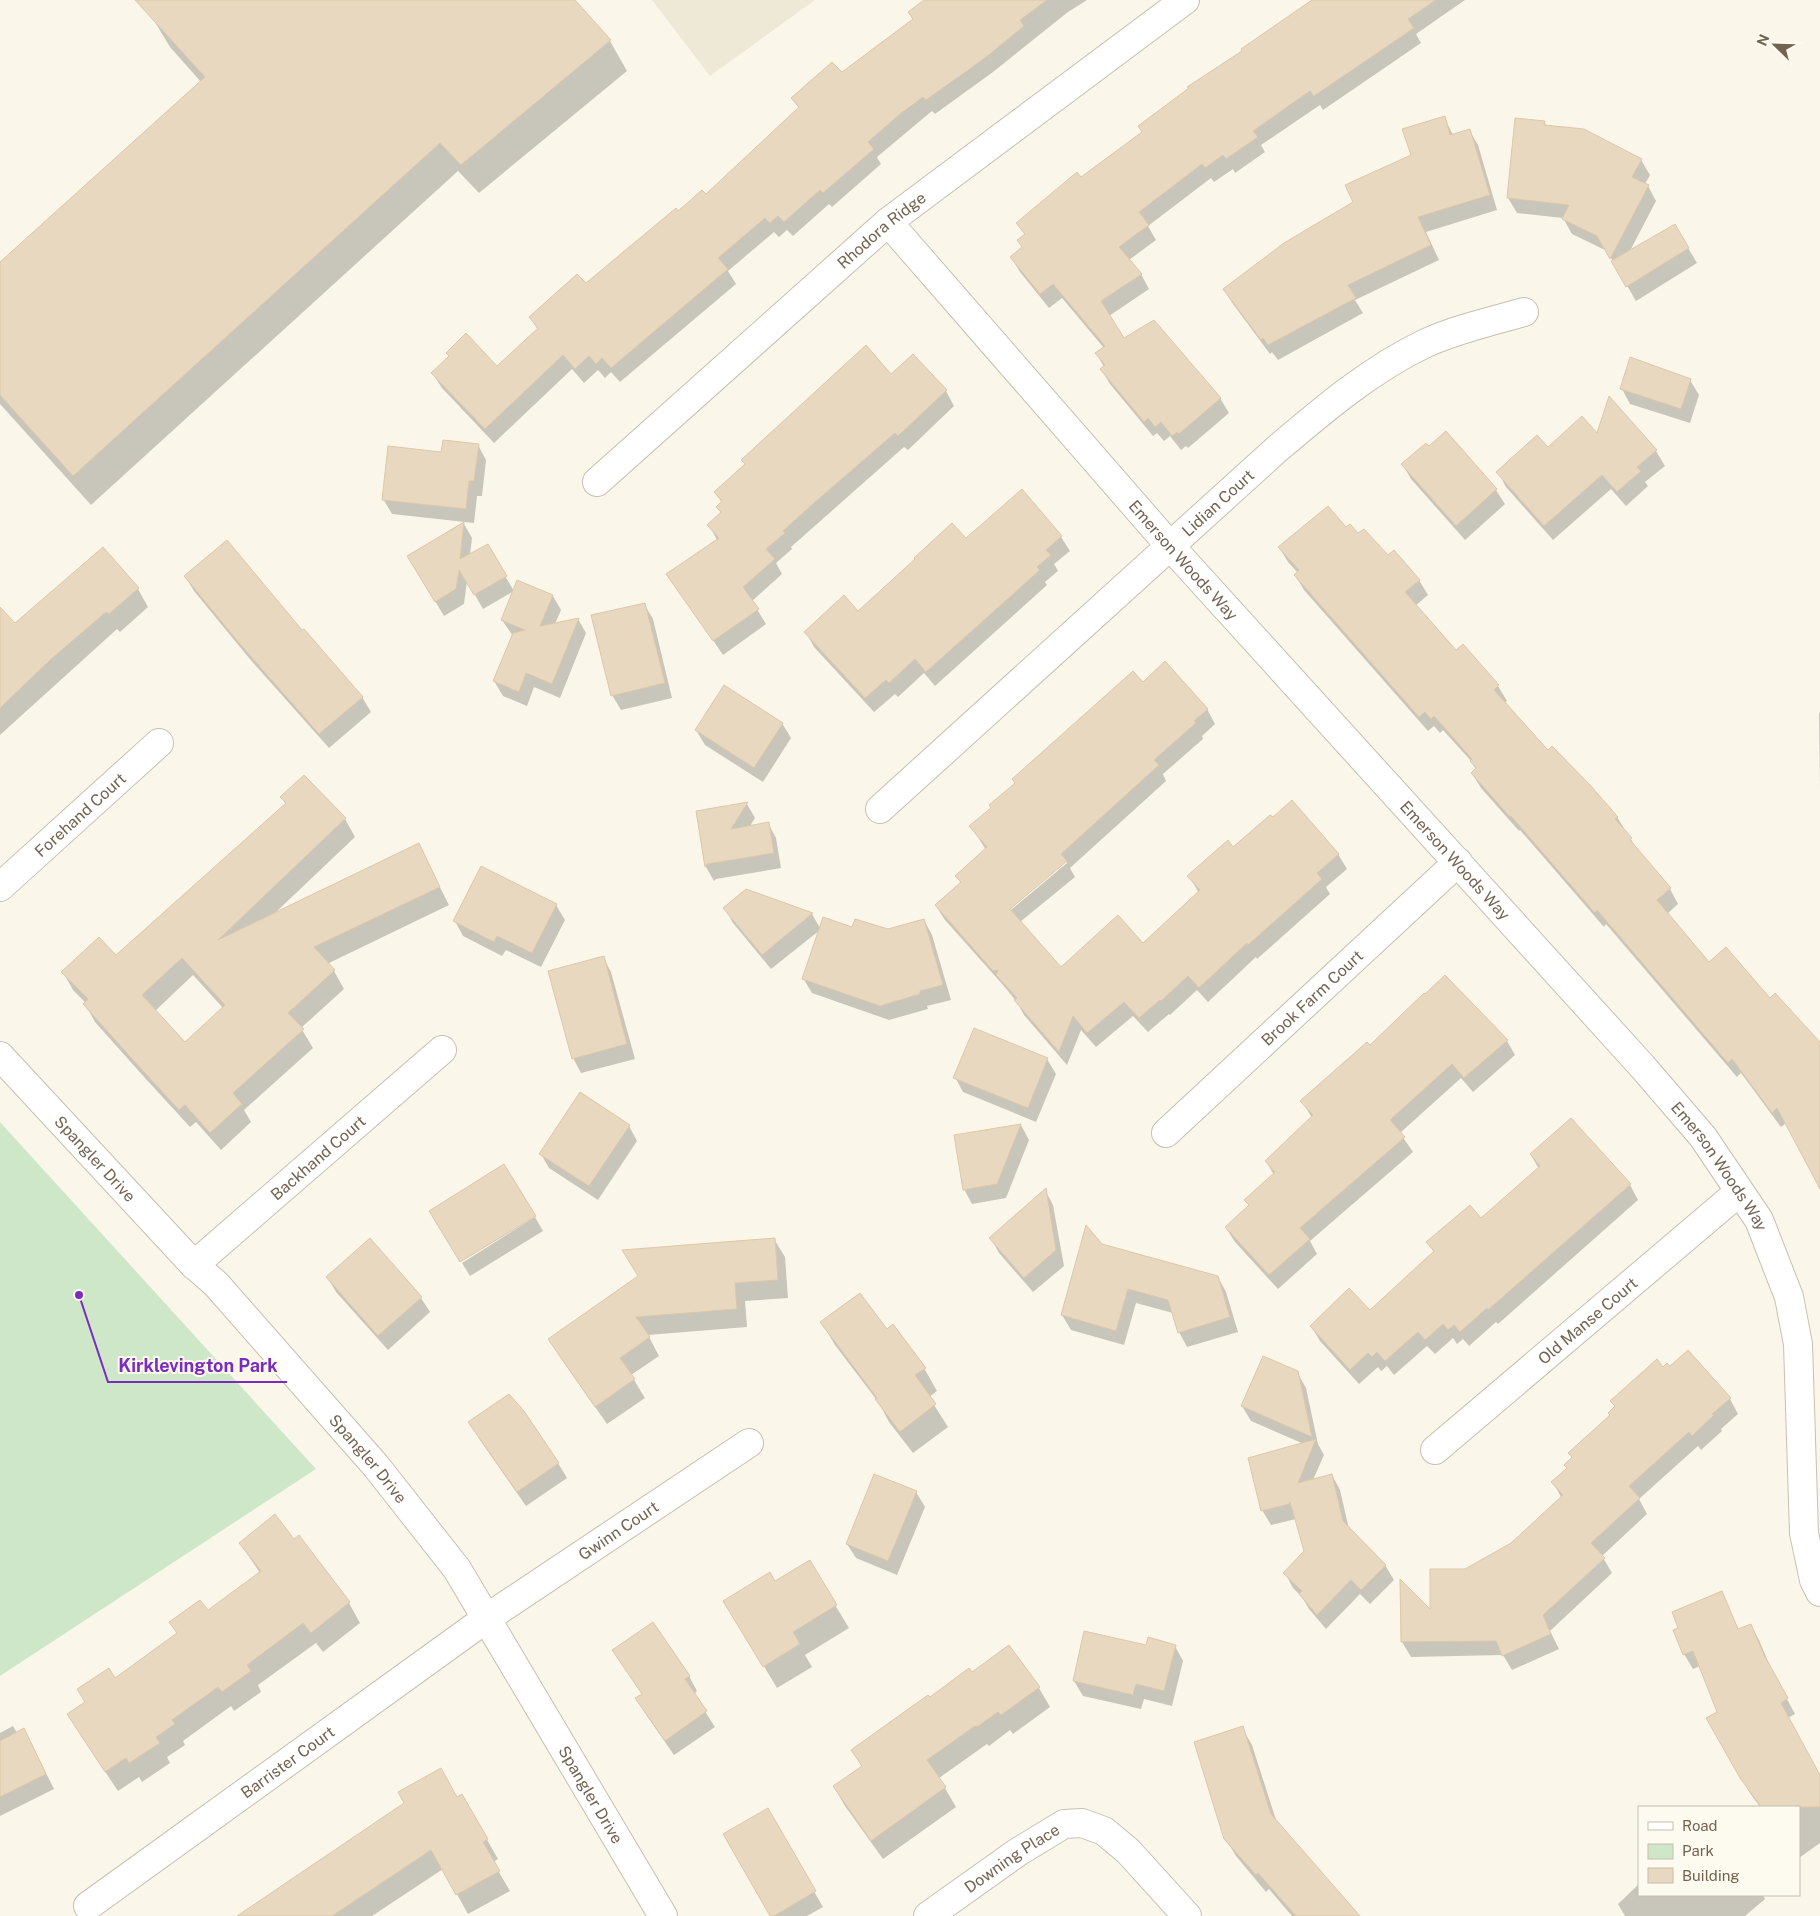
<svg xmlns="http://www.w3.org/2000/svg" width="1820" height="1916" font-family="'Public Sans',sans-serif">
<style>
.residential{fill:#eee8d6}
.green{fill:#cfe7c9}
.shadow{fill:#0003;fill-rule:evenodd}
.building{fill:#e8d8bf;stroke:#dec7a7;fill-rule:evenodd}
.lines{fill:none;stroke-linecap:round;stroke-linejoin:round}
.minor-casing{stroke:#c9bfae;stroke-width:30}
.minor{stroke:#fff;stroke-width:28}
.labels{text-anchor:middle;stroke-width:4;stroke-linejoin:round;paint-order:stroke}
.street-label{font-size:16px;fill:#736350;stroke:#fdfbf0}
.leader{fill:none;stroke:#7b2cbf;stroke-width:2}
.callout-dot{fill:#7b2cbf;stroke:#fdfbf0;stroke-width:2}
.callout-label{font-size:18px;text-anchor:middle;font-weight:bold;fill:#7b2cbf;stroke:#fdfbf0;stroke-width:4;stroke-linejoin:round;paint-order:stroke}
</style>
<rect width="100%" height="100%" fill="#faf7ea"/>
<path class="residential" d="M652,0H815L710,76Z"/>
<path class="green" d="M0,1122L316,1469L0,1676Z"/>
<g class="shadow">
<path d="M155,0H572L610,41L627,71L479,193L458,171L91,505L0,404V264L201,82L170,47L152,17Z"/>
<path d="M926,0H1087L1068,12L993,72L935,114L932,111L877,157L881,164L832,207L829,204L793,236L787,230L779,237L774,232L728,271L736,284L620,382L611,372L605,378L598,370L584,383L572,369L494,443L442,388L433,374L497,367L538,330L530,317L586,285L677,213L706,196L799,108L793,99L842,74L914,20Z"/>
<path d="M1315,0H1465L1416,34L1421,43L1323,110L1320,105L1261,145L1265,152L1235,173L1233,169L1214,182L1211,178L1148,226L1156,240L1129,260L1141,274L1149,289L1109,316L1124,340L1220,398L1229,413L1188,448L1186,446L1181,450L1170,436L1164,441L1157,433L1153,436L1110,384L1101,369L1104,367L1097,354L1104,348L1062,298L1049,308L1020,272L1011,257L1023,248L1025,235L1017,223L1143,133L1243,52Z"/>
<path d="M1444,117L1453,135L1469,130L1478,145L1497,210L1426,232L1439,260L1355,300L1363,313L1278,360L1272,352L1270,354L1233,304L1224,290L1355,202L1412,155Z"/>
<path d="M1516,120L1544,122L1547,127L1641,160L1650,175L1645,184L1648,186L1656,201L1630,251L1675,226L1697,263L1636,301L1607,251L1572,234L1563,218L1517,213L1508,198Z"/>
<path d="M891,375L946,391L954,406L908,450L904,447L791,547L792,549L776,563L782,574L752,601L766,624L723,655L668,574L717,540L709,525L721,513L718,507L722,503L715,492Z"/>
<path d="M1690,380L1699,395L1690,423L1630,404L1622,389Z"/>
<path d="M1610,398L1656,451L1665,466L1645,482L1648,486L1626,506L1611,489L1553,540L1506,487L1498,472L1597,436Z"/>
<path d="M1446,433L1496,490L1505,504L1465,540L1411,479L1403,465L1429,448Z"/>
<path d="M478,445L486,460L482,496H477L474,523L392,514L383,499L442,453Z"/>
<path d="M464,524L472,538L470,555L487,546L514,591L483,609L467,581L464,604L444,616L409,557Z"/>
<path d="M1346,529L1358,535L1419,580L1428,595L1415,606L1456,652L1463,646L1498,686L1507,701L1504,703L1548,751L1617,817L1640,854L1670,889L1678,904L1667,914L1709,964L1770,999L1820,1043V1185L1786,1123L1781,1127L1741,1073L1737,1077L1606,924L1604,927L1520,830L1519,831L1481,788L1472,773L1476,770L1472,762L1443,730L1440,733L1434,726L1428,731L1304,590L1295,575L1298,573L1288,562L1279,547Z"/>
<path d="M1061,537L1070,551L1054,564L1058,571L1045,582L1047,585L935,686L924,673L898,697L895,694L874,712L814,647L806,632Z"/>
<path d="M185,576L302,632L362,697L371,712L329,748L249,658L194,591Z"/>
<path d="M138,589L148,607L120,632L117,629L0,735V621L15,625Z"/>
<path d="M553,596L561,610L555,624L578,619L586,633L560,698L534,687L527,706L503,696L494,681L513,636L502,620Z"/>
<path d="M644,604L653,619L672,698L621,710L612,695Z"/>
<path d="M1143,683L1207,709L1215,724L1202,736L1203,739L1163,774L1166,781L1070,868L1075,877L1020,922L1061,969L1142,944L1199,893L1189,876L1233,849L1338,854L1347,869L1326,887L1330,894L1257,959L1256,957L1208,1002L1197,990L1170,1015L1169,1014L1148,1032L1133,1016L1096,1047L1081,1030L1067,1065L1024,1015L1017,1002L1003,985L945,920L936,906L961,884L957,876L986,850L971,826ZM1067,860V863L1006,914L1004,912Z"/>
<path d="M1820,712V788L1819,714Z"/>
<path d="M782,723L791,738L763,782L705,745L696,730Z"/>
<path d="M282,798L345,819L355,837L275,913L418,844L449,905L327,964L334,971L344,989L301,1028L313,1048L244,1110L251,1122L221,1150L196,1122L190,1127L145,1078L95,1022L85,1004L86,1003L73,990L63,972L116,957L286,805ZM193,975L223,1008L185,1044L155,1011Z"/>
<path d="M747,804L755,818L750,826L768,823L776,838L781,868L716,879L714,881L706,867L698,812Z"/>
<path d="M746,891L812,914L820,928L888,930L924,920L932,935L951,1000L927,1006L928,1009L889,1020L812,993L803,978L820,930L771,969L733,923L725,908Z"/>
<path d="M556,905L565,920L541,967L506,950L502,956L463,936L455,921Z"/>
<path d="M603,957L611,972L635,1059L581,1073L573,1058Z"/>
<path d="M1507,1041L1515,1055L1473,1092L1461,1078L1400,1133L1413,1152L1310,1241L1317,1254L1278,1289L1235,1242L1226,1228L1249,1206L1246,1200L1274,1175L1266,1161L1312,1118L1302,1101L1370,1047Z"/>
<path d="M1047,1059L1056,1074L1036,1122L963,1092L955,1077Z"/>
<path d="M1021,1125L1029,1140L1006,1198L972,1204L964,1189L955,1136Z"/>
<path d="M629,1126L637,1141L598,1200L549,1168L541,1154Z"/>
<path d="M1531,1155L1630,1185L1638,1200L1498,1324L1496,1322L1469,1346L1463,1339L1457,1344L1453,1338L1435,1354L1427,1346L1394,1375L1387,1366L1381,1371L1378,1367L1359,1384L1320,1341L1311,1326L1369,1312L1434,1253L1428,1242L1480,1220L1539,1169Z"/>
<path d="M1045,1190L1053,1205L1064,1266L1033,1292L999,1253L991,1238Z"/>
<path d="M535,1217L543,1231L470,1276L462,1263Z"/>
<path d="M774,1239L785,1257L788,1298L745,1301L747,1327L648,1335L659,1356L631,1375L645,1398L607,1424L560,1357L550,1339Z"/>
<path d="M1102,1245L1218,1277L1226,1292L1238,1332L1187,1347L1179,1332L1173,1313L1136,1303L1124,1345L1071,1330L1062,1315Z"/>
<path d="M328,1278L421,1298L430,1312L388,1350L336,1292Z"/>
<path d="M822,1323L886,1331L924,1368L937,1391L929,1397L948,1427L913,1453L889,1422L879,1403L835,1345Z"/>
<path d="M1663,1368L1730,1399L1738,1414L1721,1429L1722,1431L1701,1450L1698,1446L1639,1499L1647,1514L1602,1556L1612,1573L1550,1631L1559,1649L1512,1670L1503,1655L1411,1657L1402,1642L1431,1612L1466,1570L1512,1544L1561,1497L1553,1482L1568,1469L1573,1458L1570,1453L1611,1415L1615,1408L1612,1401Z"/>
<path d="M1297,1372L1306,1388L1318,1444L1324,1455L1313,1480L1332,1475L1340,1490L1349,1529L1385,1565L1394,1580L1370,1604L1360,1594L1326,1629L1309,1609L1302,1597L1293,1588L1285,1573L1305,1551L1296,1519L1271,1525L1262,1510L1304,1444L1251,1421L1242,1406Z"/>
<path d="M478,1437L558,1463L567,1478L526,1506Z"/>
<path d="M916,1492L925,1507L897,1575L856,1558L847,1544Z"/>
<path d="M299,1537L349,1603L360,1623L323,1652L316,1643L258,1685L261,1692L234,1711L231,1706L183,1741L185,1745L167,1757L170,1763L142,1782L139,1777L118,1791L80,1734L115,1679L260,1573L240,1543L294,1540Z"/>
<path d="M809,1562L849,1628L805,1655L812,1667L777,1688L738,1623Z"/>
<path d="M1721,1593L1739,1630L1751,1625L1759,1640L1772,1671L1795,1714L1788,1718L1820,1776V1843L1799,1858V1807H1760L1750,1793L1708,1718L1719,1712L1700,1666L1693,1669L1684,1654Z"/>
<path d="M1009,1646L1039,1688L1050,1707L1013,1734L1010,1730L989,1746L987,1744L939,1778L956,1807L883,1859L845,1806L834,1787L862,1767L852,1750L929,1699L972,1673Z"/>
<path d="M1175,1646L1183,1661L1172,1706L1144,1699L1141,1709L1083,1696L1074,1681Z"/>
<path d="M614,1650L689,1676L697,1691L694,1694L715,1727L674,1755L645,1713L637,1698L643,1695Z"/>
<path d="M13,1726L17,1733L32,1745L54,1789L0,1816V1733Z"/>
<path d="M1242,1728L1252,1745L1277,1823L1360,1916H1292L1269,1889L1266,1892L1236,1856L1225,1838Z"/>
<path d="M457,1798L473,1815L498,1859L493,1862L510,1891L468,1914L443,1869L372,1916H238Z"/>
<path d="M767,1810L823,1907L807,1916H771Z"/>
<path d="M1639,1884V1895H1763L1765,1899L1745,1916H1625L1618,1904Z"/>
</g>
<g class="building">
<path d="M135,0H575L611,40L461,165L440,143L73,476L0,395V262L205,77Z"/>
<path d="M924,0H1047L1020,20L1024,26L985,58L926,100L923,97L900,114L868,142L874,149L823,193L820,190L784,222L778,216L770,223L765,218L718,258L728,269L611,368L602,358L596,364L589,356L575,369L563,355L485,429L431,373L449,356L446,353L466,333L497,366L538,328L529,317L577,274L586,283L676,208L678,211L702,190L706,194L799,107L791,98L832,62L842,72L913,19L908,12Z"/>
<path d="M1312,0H1436L1408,19L1414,28L1314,96L1310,91L1253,131L1258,137L1226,159L1223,155L1205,168L1202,164L1139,212L1149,225L1119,247L1142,274L1101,301L1124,338L1154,320L1221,398L1179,434L1177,432L1172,436L1161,422L1155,427L1148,418L1144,422L1100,369L1105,365L1095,353L1105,346L1053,284L1040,294L1010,257L1022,247L1017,240L1025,234L1016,223L1077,172L1081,177L1142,132L1138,126L1189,88L1187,87L1242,51L1241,49Z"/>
<path d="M1445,116L1450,135L1470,129L1490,195L1418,217L1431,245L1348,285L1356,298L1268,345L1263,338L1261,340L1223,289L1284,243L1353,202L1345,185L1411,155L1402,129Z"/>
<path d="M1515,118L1545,121L1544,125L1584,129L1642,159L1632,177L1649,185L1610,259L1597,236L1562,219L1569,205L1507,198Z"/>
<path d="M1675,224L1689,248L1626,287L1611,261Z"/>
<path d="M866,345L891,374L913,354L947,390L898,436L895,433L814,503L783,531L785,533L766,549L775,559L743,587L759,609L713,641L666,574L719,538L707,525L721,512L716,507L722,501L714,492L745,464L741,460Z"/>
<path d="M1630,357L1691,379L1681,409L1620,389Z"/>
<path d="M1609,396L1657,450L1637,467L1641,471L1617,492L1602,475L1544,526L1496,472L1537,435L1548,447L1582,416L1597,433Z"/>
<path d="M1446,431L1497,489L1456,526L1401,464L1426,443L1429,446Z"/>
<path d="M443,440L479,444L474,481H469L466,509L382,500L388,446L441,452Z"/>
<path d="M1022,489L1062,536L1046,550L1051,555L1037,567L1040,570L926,672L915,659L889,683L886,680L865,698L804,632L844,595L858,611L915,559L914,558L952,523L966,538Z"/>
<path d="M1328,506L1346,527L1350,524L1358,533L1364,529L1388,555L1394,550L1420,580L1405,592L1456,650L1463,644L1499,685L1494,690L1548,750L1552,746L1590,785L1618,817L1615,819L1632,838L1630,840L1671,888L1657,900L1709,962L1726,947L1770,998L1775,993L1820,1042V1189L1777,1108L1772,1113L1732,1059L1728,1063L1597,910L1595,913L1511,816L1510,817L1471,773L1476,768L1470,761L1472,759L1434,716L1431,719L1425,712L1419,717L1294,575L1299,570L1278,547Z"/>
<path d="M464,522L460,559L488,544L507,576L474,595L459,570L456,589L435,602L407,556Z"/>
<path d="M227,540L302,630L304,629L363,697L319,734L239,643L184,576Z"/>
<path d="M103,547L139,588L109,614L106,612L49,661L0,708V607L15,623Z"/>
<path d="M517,580L553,595L540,626L579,618L552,684L526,673L519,692L493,681L513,633L525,630L501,620Z"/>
<path d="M645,603L665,683L611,696L591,615Z"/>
<path d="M1165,661L1208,709L1194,721L1196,723L1154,760L1159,765L1061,854L1067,861L1010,909L1061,967L1118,915L1143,943L1200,890L1187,876L1228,840L1233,847L1270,815L1273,817L1292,800L1339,854L1317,873L1322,879L1248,945L1247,943L1199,988L1188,976L1161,1001L1160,1000L1139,1018L1124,1002L1087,1033L1073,1016L1059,1052L1014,1000L1017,998L996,975L998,970L993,971L935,905L961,882L955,876L987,847L969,826L991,808L989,805L1015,783L1012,779L1133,671L1143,682Z"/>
<path d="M724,685L783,723L754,768L695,730Z"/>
<path d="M304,775L346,818L218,940L419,843L440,887L314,947L335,970L288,1013L304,1029L233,1093L242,1104L210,1133L185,1105L179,1110L133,1060L83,1004L88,999L61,972L99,937L116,955L286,803L280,797ZM182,958L225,1005L185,1042L142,995Z"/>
<path d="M748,802L731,829L769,822L774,853L707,864L705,867L696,811Z"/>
<path d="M481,866L557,904L532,953L497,936L494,942L453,921Z"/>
<path d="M746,889L813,913L762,955L723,908Z"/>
<path d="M823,917L852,927L855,919L888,929L924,919L943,985L920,991V994L880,1006L802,979Z"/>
<path d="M604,956L627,1044L572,1059L548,971Z"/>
<path d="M1445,975L1508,1040L1464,1078L1452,1064L1390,1120L1405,1137L1300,1228L1310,1239L1269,1275L1225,1227L1249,1205L1244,1200L1275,1172L1265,1161L1313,1115L1300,1101L1367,1042L1370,1045L1424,993L1425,994Z"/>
<path d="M974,1028L1048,1058L1028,1108L953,1078Z"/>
<path d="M580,1092L630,1125L589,1186L539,1154Z"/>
<path d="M1571,1118L1631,1184L1488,1310L1487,1308L1460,1332L1454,1325L1448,1330L1443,1324L1425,1340L1418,1332L1385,1361L1377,1352L1372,1357L1368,1353L1350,1370L1310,1326L1349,1288L1370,1310L1434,1251L1426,1242L1470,1205L1481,1218L1540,1166L1530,1154Z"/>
<path d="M1021,1124L997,1184L963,1190L954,1135Z"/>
<path d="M504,1164L536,1216L460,1262L429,1211Z"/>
<path d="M1046,1188L1056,1250L1024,1278L989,1238Z"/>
<path d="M1086,1225L1102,1244L1218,1276L1230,1317L1178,1333L1168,1300L1128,1289L1116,1331L1061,1315Z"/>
<path d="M370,1238L422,1297L378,1336L326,1277Z"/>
<path d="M775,1238L778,1280L735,1283L737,1309L636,1317L650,1337L620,1358L635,1379L595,1407L548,1339L638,1276L622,1250Z"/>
<path d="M860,1293L887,1329L893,1324L926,1368L915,1375L936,1404L900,1432L875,1399L877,1398L820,1322Z"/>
<path d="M1688,1350L1731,1398L1712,1414L1714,1415L1692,1436L1689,1432L1629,1486L1640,1498L1591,1543L1605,1558L1543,1615L1551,1634L1502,1656L1496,1641L1401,1642L1400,1579L1430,1609V1569H1465L1511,1543L1563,1495L1551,1482L1567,1468L1564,1465L1572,1457L1568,1453L1610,1415L1608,1413L1615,1406L1610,1401L1657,1359L1663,1367L1667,1363L1670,1366Z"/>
<path d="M1263,1356L1298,1371L1312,1437L1241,1406Z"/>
<path d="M509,1394L524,1411L559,1463L517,1492L468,1422Z"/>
<path d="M1316,1439L1298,1483L1332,1474L1343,1521L1386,1565L1361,1590L1351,1580L1317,1615L1299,1594L1302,1591L1283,1573L1304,1551L1290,1502L1289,1504L1261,1511L1248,1458Z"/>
<path d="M874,1474L917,1491L888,1561L846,1544Z"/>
<path d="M275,1514L294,1539L299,1535L350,1602L311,1633L303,1623L247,1665L251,1671L222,1692L218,1687L172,1720L175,1724L156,1737L160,1743L129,1763L126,1758L105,1772L67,1714L85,1702L77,1689L109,1668L115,1678L177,1633L169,1622L200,1600L208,1610L261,1571L239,1543Z"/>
<path d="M810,1560L837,1605L793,1632L800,1644L763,1667L723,1601L770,1572L775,1581Z"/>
<path d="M1722,1591L1738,1629L1751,1624L1764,1655L1788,1698L1781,1703L1820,1775V1807H1761L1740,1778L1706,1718L1717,1712L1693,1651L1683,1655L1673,1630L1678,1628L1672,1612Z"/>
<path d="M653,1622L690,1676L685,1679L707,1711L665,1741L635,1698L642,1694L612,1650Z"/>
<path d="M1084,1631L1146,1645L1148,1637L1176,1645L1164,1691L1136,1684L1133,1695L1073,1681Z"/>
<path d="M1009,1645L1040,1687L1001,1715L998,1712L977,1727L975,1726L927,1760L946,1787L871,1841L833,1786L862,1766L851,1750L928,1695L930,1697L969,1668L972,1672Z"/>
<path d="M1243,1726L1271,1814L1360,1916H1296L1258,1873L1256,1875L1224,1839L1194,1742Z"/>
<path d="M24,1728L46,1774L0,1797V1741Z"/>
<path d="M441,1768L457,1797L462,1794L488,1839L483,1842L500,1871L456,1895L431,1850L332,1916H237L404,1803L398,1792Z"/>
<path d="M768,1808L816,1891L774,1916H770L723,1834Z"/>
</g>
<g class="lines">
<g class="minor-casing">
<g id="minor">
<path id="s1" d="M888,222L1171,547L1642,1066L1703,1137L1759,1220L1789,1297L1798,1344L1804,1533L1814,1580L1820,1592"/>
<path id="s2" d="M597,482L888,222L1185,0"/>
<path id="s3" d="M880,809L1277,449C1323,410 1371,369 1426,343C1457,329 1492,321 1524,312"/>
<path id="s4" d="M0,887L159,743"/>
<path id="s5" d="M0,1056L194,1265L216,1284L376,1466L457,1569L663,1916"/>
<path id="s6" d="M1166,1133L1458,862"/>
<path id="s7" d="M194,1265L442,1050"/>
<path id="s8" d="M1435,1450L1739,1192"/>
<path id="s9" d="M88,1906L487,1618L749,1443"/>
<path id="s10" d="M928,1916L1018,1852L1064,1824L1082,1823L1104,1831L1128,1851L1187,1916"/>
</g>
</g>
<use href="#minor" class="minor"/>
</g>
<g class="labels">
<g class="street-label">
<text dy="6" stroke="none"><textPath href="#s2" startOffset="380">Rhodora Ridge</textPath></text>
<text dy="6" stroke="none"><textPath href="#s3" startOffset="456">Lidian Court</textPath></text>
<text dy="6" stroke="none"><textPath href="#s1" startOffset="449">Emerson Woods Way</textPath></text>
<text dy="6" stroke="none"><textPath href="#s4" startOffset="108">Forehand Court</textPath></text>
<text dy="6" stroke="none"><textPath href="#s1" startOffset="854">Emerson Woods Way</textPath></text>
<text dy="6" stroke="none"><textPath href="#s6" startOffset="199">Brook Farm Court</textPath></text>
<text dy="6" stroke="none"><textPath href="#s7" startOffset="164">Backhand Court</textPath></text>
<text dy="6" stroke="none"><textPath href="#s5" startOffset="140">Spangler Drive</textPath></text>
<text dy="6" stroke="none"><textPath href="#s1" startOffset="1259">Emerson Woods Way</textPath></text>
<text dy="6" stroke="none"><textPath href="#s8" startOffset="200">Old Manse Court</textPath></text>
<text dy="6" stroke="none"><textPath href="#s5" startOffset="546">Spangler Drive</textPath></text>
<text dy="6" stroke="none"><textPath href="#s9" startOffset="650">Gwinn Court</textPath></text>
<text dy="6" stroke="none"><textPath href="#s9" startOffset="246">Barrister Court</textPath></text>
<text dy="6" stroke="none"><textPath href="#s5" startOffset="950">Spangler Drive</textPath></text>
<text dy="6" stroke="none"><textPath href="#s10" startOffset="102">Downing Place</textPath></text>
</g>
</g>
<path class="leader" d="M79 1295L108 1382H287"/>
<circle class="callout-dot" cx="79" cy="1295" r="5"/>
<g class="callout-label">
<text x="198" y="1372">Kirklevington Park</text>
</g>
<rect x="1638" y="1806" width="162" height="90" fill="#fdfbf0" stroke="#c6beb0"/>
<rect x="1648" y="1822" width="25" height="8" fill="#ffffff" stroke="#c6beb0"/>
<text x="1682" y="1831" font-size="15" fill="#736350">Road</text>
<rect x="1648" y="1844" width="25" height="15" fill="#cfe7c9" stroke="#c6beb0"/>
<text x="1682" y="1856" font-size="15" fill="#736350">Park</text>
<rect x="1648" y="1868" width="25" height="15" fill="#e8d8bf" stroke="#c6beb0"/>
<text x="1682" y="1881" font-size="15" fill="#736350">Building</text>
<g transform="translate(1775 45) rotate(293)" stroke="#fdfbf0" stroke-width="4" paint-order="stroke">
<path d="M0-4L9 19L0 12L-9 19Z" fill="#736350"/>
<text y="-8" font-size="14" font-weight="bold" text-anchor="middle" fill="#736350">N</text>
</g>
</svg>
